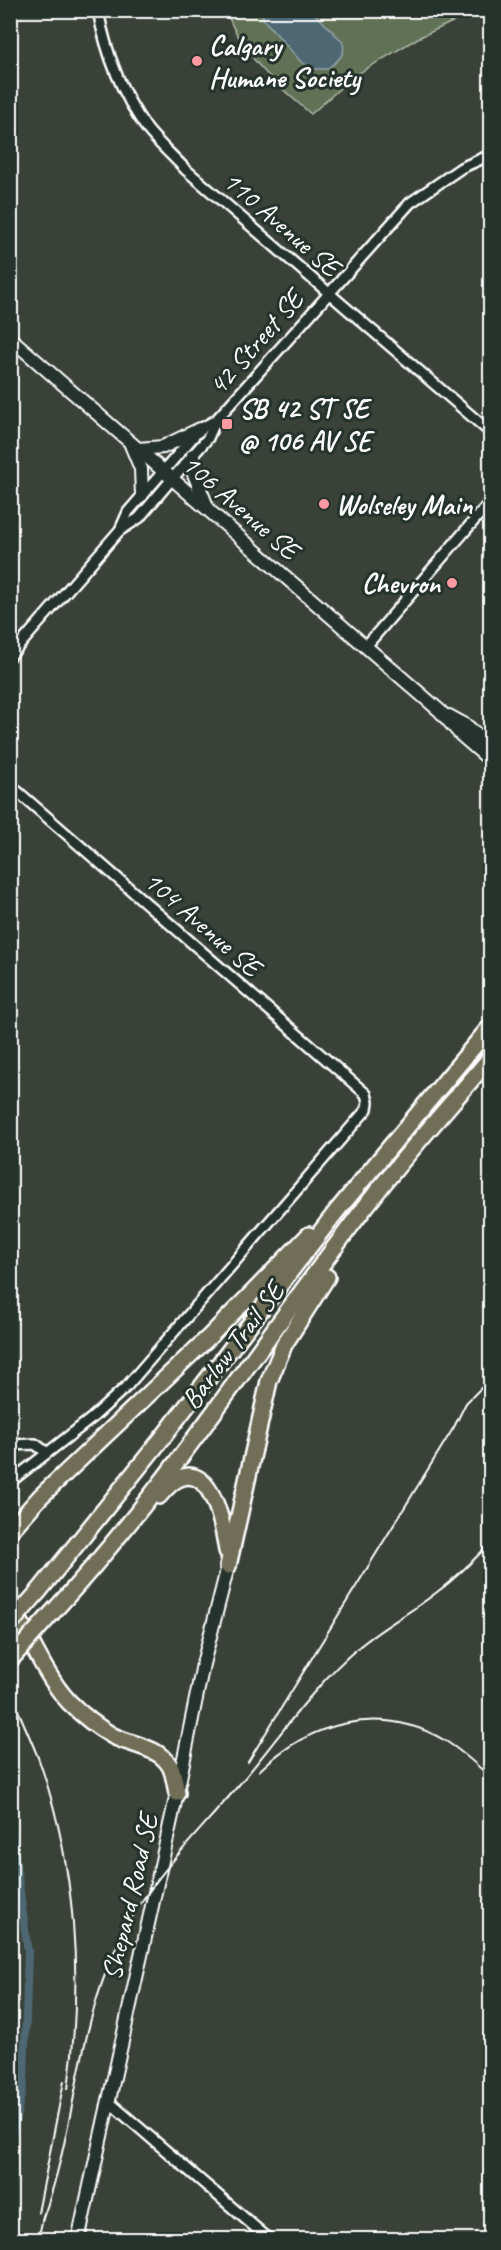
<svg xmlns="http://www.w3.org/2000/svg" width="501" height="2250" font-family="Caveat,sans-serif">
<style>
.green{fill:#607154;stroke:#b0b8aa;stroke-width:1.5}
.water{fill:#4e6873;stroke:#95a4ab;stroke-width:1.5}
.lines{fill:none;stroke-linecap:round;stroke-linejoin:round}
.canal{stroke:#4e6873;stroke-width:8}
.minor-casing{stroke:#fff;stroke-width:14}
.tertiary-casing{stroke:#fff;stroke-width:16}
.primary-casing{stroke:#fff;stroke-width:20}
.minor{stroke:#26332d;stroke-width:9}
.tertiary{stroke:#26332d;stroke-width:12}
.primary{stroke:#716e59;stroke-width:15}
.rail{stroke:#fff;stroke-width:2}
.primary-bridge-casing{stroke:#fff;stroke-width:20;stroke-linecap:butt}
.primary-bridge{stroke:#716e59;stroke-width:15}
.poi-dot{fill:#ff9aa2;stroke:#26332d;stroke-width:2}
.labels{text-anchor:middle;stroke-width:6;stroke-linejoin:round;paint-order:stroke}
.poi-label{font-size:28px;font-weight:bold;fill:#fff;stroke:#26332d;text-anchor:start}
.street-label{font-size:28px;fill:#fff;stroke:#26332d}
</style>
<rect width="100%" height="100%" fill="#3a4138"/>
<filter id="ink" filterUnits="userSpaceOnUse"><feTurbulence type="fractalNoise" baseFrequency=".0167" numOctaves="2"/><feDisplacementMap in="SourceGraphic" scale="12" xChannelSelector="R" yChannelSelector="G"/><feConvolveMatrix kernelMatrix="1 2 1 2 8 2 1 2 1" color-interpolation-filters="sRGB"/></filter>
<g filter="url(#ink)">
<path class="green" d="M226,11H476L418,38L354,76L311,114C274,82 244,58 226,11Z"/>
<path class="water" d="M261,11H312L342,41C348,54 337,61 327,69H315L302,63L264,20Z"/>
<g class="lines">
<path class="canal" d="M10,1818L28,1952L24,2082L10,2145"/>
<g class="minor-casing">
<g id="minor">
<path d="M98,10C106,54 121,93 147,129C158,143 173,156 185,169L490,432"/>
<path d="M120,530L128,512L200,429L216,420"/>
<path d="M366,646L490,502"/>
<path d="M10,656L119,531L139,518L172,479L208,438L216,420L410,203L461,168L490,155"/>
<path d="M10,785L366,1094L368,1102L367,1109L127,1386L92,1418L10,1482"/>
<path d="M10,1445L35,1444L46,1452"/>
<path d="M108,2101L270,2240"/>
</g>
</g>
<g class="tertiary-casing">
<g id="tertiary">
<path d="M10,338L440,711L461,735L490,760"/>
<path d="M131,445L141,469L142,495"/>
<path d="M138,449L163,447L200,429"/>
<path d="M193,455L194,474L208,509"/>
<path d="M449,716L467,726L490,746"/>
<path d="M78,2240L177,1793L203,1664L228,1566"/>
</g>
</g>
<g class="primary-casing">
<g id="primary">
<path d="M159,1496C165,1489 172,1481 180,1478C213,1464 224,1531 227,1551"/>
<path d="M10,1531L40,1497L209,1337L309,1235"/>
<path d="M228,1566L269,1381L284,1345L327,1277"/>
<path d="M39,1591L163,1437L336,1212L490,1027"/>
<path d="M10,1603C27,1632 46,1678 69,1702C82,1715 97,1727 113,1736C131,1745 159,1747 170,1766C174,1773 175,1784 177,1793"/>
<path d="M52,1613C172,1483 267,1332 376,1193C412,1147 452,1103 490,1058"/>
</g>
</g>
<use href="#minor" class="minor"/>
<use href="#tertiary" class="tertiary"/>
<use href="#primary" class="primary"/>
<g class="rail">
<path d="M10,1692C20,1715 30,1737 39,1760C76,1865 83,1980 68,2089"/>
<path d="M248,1762L454,1427L466,1403L490,1379"/>
<path d="M259,1771C309,1722 381,1703 444,1740C461,1750 476,1764 490,1777"/>
<path d="M38,2213L64,2081"/>
<path d="M42,2221C75,2133 76,2036 115,1950C143,1884 199,1834 243,1780C281,1735 314,1685 359,1647C384,1626 412,1612 437,1592C456,1578 474,1560 490,1543"/>
<path d="M38,2240L44,2213"/>
</g>
<g class="primary-bridge-casing">
<g id="primary-bridge">
<path d="M10,1624L39,1591"/>
<path d="M10,1660L52,1613"/>
</g>
</g>
<use href="#primary-bridge" class="primary-bridge"/>
</g>
</g>
<g class="poi-dot">
<circle cx="197" cy="61" r="6"/>
<rect x="221" y="418" width="12" height="12" rx="3"/>
<circle cx="324" cy="504" r="6"/>
<circle cx="452" cy="583" r="6"/>
</g>
<g class="labels">
<g class="poi-label">
<text x="209" y="55">Calgary<tspan x="209" dy="32">Humane Society</tspan></text>
<text x="239" y="418">SB 42 ST SE<tspan x="239" dy="32">@ 106 AV SE</tspan></text>
<text x="336" y="514">Wolseley Main</text>
<text x="440" y="593" text-anchor="end">Chevron</text>
</g>
<g class="street-label">
<text transform="translate(282 223) rotate(41)" y="10">110 Avenue SE</text>
<text transform="translate(255 342) rotate(-49)" y="10">42 Street SE</text>
<text transform="translate(241 506) rotate(41)" y="10">106 Avenue SE</text>
<text transform="translate(203 923) rotate(41)" y="10">104 Avenue SE</text>
<text transform="translate(232 1345) rotate(-53)" y="10">Barlow Trail SE</text>
<text transform="translate(129 1897) rotate(-77)" y="10">Shepard Road SE</text>
</g>
</g>
<rect width="501" height="2250" fill="none" stroke="#26332d" stroke-width="36"/>
<rect x="18" y="18" width="465" height="2214" fill="none" stroke="#fff" stroke-width="2" filter="url(#ink)"/>
</svg>
